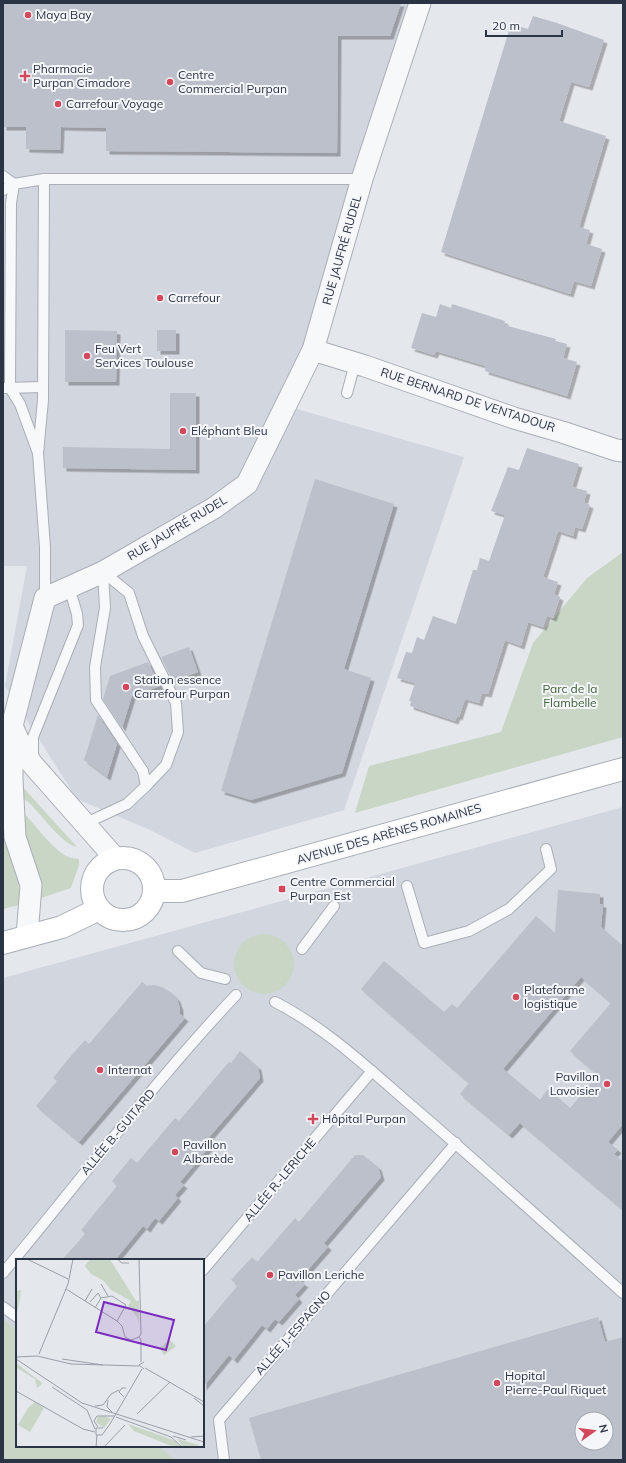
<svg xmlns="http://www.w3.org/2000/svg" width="626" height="1463" font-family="Mulish,sans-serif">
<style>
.built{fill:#d2d6de;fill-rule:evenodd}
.green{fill:#c9d6c5}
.building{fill:#bbc0ca;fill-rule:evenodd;filter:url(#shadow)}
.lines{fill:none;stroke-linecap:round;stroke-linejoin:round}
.service-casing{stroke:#a9aeb7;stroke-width:12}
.minor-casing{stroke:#a9aeb7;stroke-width:23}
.secondary-casing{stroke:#a9aeb7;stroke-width:24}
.service{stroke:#f7f8fa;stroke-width:10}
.minor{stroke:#f7f8fa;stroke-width:21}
.secondary{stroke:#fff;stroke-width:22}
.poi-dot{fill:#d1495b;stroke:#f4f6f9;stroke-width:1.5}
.labels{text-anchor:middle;stroke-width:4;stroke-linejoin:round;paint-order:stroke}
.poi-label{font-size:12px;fill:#2b3445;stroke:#f4f6f9;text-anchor:start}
.street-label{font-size:12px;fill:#2b3445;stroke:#f4f6f9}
.park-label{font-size:12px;fill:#3f6138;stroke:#f4f6f9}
.inset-road{fill:none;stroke:#9a9fa9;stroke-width:1}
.view{fill:#7b2cbf;fill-opacity:0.15;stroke:#7b2cbf;stroke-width:2}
.inset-edge{fill:none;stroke:#2b3445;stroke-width:2}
</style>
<defs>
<filter id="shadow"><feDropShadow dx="3.5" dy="3.5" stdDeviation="0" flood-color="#0004"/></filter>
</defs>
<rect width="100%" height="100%" fill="#e4e7ec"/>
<g class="built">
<path d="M3,3H415L319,327L283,405L464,457L344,810L195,853L150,830L77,799L5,686L27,566H3Z"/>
<path d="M623,807V1460H3V978ZM17,1260H203V1446H17ZM582,1419H606V1443H582Z"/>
</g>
<g class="green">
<path d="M623,552V737L355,813L369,766L501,732L533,643L587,578Z"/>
<path d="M22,786L29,794L77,847C59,843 39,809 23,798Z"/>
<path d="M3,807C11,839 21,871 19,905L3,909Z"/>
<path d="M19,809C36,822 56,860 79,859V865L71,888L38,899Z"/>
<circle cx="264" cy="964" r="30"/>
<path d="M3,1319L17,1331V1446H158L175,1460H3Z"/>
</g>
<g class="building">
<path d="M3,3H401L390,36H338L337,153L106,151V128L61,127L60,150L26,149V127H3Z"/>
<path d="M533,16L557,23L604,40L589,87L571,82L559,121L606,136L579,227L590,230L586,244L602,249L591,286L574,281L570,294L441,252L511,24L528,29Z"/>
<path d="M440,304L451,308L452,304L505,321L504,325L556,339L555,341L567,344L563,358L577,362L567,396L485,371L486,366L436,351L434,355L411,348L422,313L436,317Z"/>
<path d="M65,330L117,331L116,382H65Z"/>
<rect x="157" y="330" width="19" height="21"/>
<path d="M170,393H196V470L63,468V447L170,449Z"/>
<path d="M527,448L579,464L572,487L587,491L584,502L590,505L582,529L575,527L573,536L558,531L543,577L558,582L554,594L560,597L553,618L547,616L543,627L528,622L521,646L505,640L488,694L482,693L479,703L465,699L459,717L457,716L455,721L410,706L411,701H409L415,683L397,678L406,652L412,653L417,637L424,640L433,616L456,624L473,570H477L480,558L489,561L505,515L491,511L508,467L519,470Z"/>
<path d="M315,479L394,504L344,669L371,678L342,773L251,800L221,791Z"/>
<path d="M189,647L198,672L173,681L161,657Z"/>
<path d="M148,662L160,686L132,696L122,728L103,699L110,676Z"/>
<path d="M98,715L117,744L107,777L84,760Z"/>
<path d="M558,890L600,894V904H603L601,927L623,946V1124L608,1142L618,1150L614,1154L623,1162V1210L520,1123L509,1135L460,1094L469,1083L361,989L384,961L444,1012L452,1004L457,1008L536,916L555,933ZM581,977L611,1003L570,1051L598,1075L570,1108L548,1089L540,1100L503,1069Z"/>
<path d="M142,982L147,986L154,985L162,987L172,993L177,999L180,1008V1014L185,1018L79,1142L36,1106L57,1081L53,1078L70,1057L85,1040L89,1044Z"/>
<path d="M240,1051L258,1067L260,1078L205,1142L210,1146L180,1182L184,1185L175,1195L178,1198L159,1221L155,1218L147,1229L143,1226L115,1260H62L85,1234L81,1230L117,1186L112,1181L131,1158L137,1163L175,1118L179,1121L229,1062L231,1063Z"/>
<path d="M355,1155H363L378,1167L381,1177L324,1243L328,1247L299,1280L305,1284L295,1295L299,1299L279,1322L275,1319L267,1329L262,1325L234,1360L229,1355L203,1387V1327L238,1285L231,1280L252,1257L257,1262L295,1218L299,1222Z"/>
<path d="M598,1317L605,1342L623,1337V1460H261L249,1418ZM582,1419H606V1443H582Z"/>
</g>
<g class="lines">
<g class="service-casing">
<g id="service">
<path d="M3,176L14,184"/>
<path d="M14,184L11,203L10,388L20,404L38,453L43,400L44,179"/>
<path d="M3,190L14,184L44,179H362"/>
<path d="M5,388L43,387"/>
<path d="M347,393L355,363"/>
<path d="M38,453L45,547V598"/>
<path d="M103,572L129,593L143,636L176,703L178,732L166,765L146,786"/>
<path d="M35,759L33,754V737L78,625L77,614L69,587"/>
<path d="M84,824L127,804L146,786L143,771L96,700L95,667L105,608L103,572"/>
<path d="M407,886L424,943L469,931L509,909L551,869L546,849"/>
<path d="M302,949L334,906"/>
<path d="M178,951L201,973L225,979"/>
<path d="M275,1002C326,1028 369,1069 412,1106C483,1167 553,1230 623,1293"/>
<path d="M203,1270L372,1071"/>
<path d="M3,1273C81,1180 153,1083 236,995"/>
<path d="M3,1307L17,1317"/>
<path d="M224,1460L219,1420L456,1143"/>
</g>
</g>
<g class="minor-casing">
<g id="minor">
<path d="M313,350L365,366L514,418L562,432L616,450L623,451"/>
<path d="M12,734V779L15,837L31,885L27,936"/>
<path d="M115,858L26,757L12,726L45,598L103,572L214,508L247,484L313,350L362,179L420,3"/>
</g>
</g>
<g class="secondary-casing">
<g id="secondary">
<circle cx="123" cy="889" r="31"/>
<path d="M154,891H182L623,769"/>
<path d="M3,943L62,927L99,909"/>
</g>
</g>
<use href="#service" class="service"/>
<use href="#minor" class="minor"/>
<use href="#secondary" class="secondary"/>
</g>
<g class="poi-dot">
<circle cx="28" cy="15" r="4"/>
<path d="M23 70h4v4h4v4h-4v4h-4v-4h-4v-4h4z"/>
<circle cx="170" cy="82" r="4"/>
<circle cx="58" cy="104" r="4"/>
<circle cx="160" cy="298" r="4"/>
<circle cx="87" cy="356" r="4"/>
<circle cx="183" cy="431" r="4"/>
<circle cx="126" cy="687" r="4"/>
<rect x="278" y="885" width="8" height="8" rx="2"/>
<circle cx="516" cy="997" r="4"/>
<circle cx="100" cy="1070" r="4"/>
<circle cx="607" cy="1084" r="4"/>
<path d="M311 1113h4v4h4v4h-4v4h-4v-4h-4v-4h4z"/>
<circle cx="175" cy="1152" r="4"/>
<circle cx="270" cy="1275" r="4"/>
<circle cx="497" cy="1383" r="4"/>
</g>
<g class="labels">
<g class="poi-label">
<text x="36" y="19">Maya Bay</text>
<text x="33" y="73">Pharmacie<tspan x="33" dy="14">Purpan Cimadore</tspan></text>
<text x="178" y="79">Centre<tspan x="178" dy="14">Commercial Purpan</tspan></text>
<text x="66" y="108">Carrefour Voyage</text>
<text x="168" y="302">Carrefour</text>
<text x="95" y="353">Feu Vert<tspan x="95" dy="14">Services Toulouse</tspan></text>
<text x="191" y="435">Eléphant Bleu</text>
<text x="134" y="684">Station essence<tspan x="134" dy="14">Carrefour Purpan</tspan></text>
<text x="290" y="886">Centre Commercial<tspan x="290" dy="14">Purpan Est</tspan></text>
<text x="524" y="994">Plateforme<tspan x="524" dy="14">logistique</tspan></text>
<text x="108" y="1074">Internat</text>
<text x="599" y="1081" text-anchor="end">Pavillon<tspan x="599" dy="14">Lavoisier</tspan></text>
<text x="322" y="1123">Hôpital Purpan</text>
<text x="183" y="1149">Pavillon<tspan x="183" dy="14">Albarède</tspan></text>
<text x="278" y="1279">Pavillon Leriche</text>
<text x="505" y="1380">Hopital<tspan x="505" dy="14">Pierre-Paul Riquet</tspan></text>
</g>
<g class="street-label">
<text transform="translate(342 250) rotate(-74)" y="4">RUE JAUFRÉ RUDEL</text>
<text transform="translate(468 400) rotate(18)" y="4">RUE BERNARD DE VENTADOUR</text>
<text transform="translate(177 528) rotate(-31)" y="4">RUE JAUFRÉ RUDEL</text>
<text transform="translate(389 834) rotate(-16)" y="4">AVENUE DES ARÈNES ROMAINES</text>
<text transform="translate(118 1132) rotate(-50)" y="4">ALLÉE B.-GUITARD</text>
<text transform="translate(280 1180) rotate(-50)" y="4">ALLÉE R.-LERICHE</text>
<text transform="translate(293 1333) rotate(-49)" y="4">ALLÉE J.-ESPAGNO</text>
</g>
<g class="park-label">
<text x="570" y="693">Parc de la<tspan x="570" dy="14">Flambelle</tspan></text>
</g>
</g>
<g transform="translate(16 1259)">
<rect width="188" height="188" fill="#e4e7ec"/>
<path d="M74,0H96L95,2L120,42H123V66L121,58L112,47L115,42L95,31L88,22L75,15L69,7ZM5,31L4,40L0,58V32ZM154,81L160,87L148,96L143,89ZM0,104L26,124L25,126L21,129L19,120L1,109L0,111ZM19,143L28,149L14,173L2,166L12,149ZM88,157L95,160L88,169L80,163L82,158ZM112,165L149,178L159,182L164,188H158L118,172ZM161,180L184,186L167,188Z" fill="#c9d6c5"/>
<path class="inset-road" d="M11,0L52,20M101,0L106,4H113M123,0L125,75L123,78L125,81V103M85,25L92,37M50,30L101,62L106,67L109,78L115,81L123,78M69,42L76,30M74,43L82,34L85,39M79,49L85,39L96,37L110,46L101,62M23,95L52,25L57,0M21,97L55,105L123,107M0,98L21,97M0,100L66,144L188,183M46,100L87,106M129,109L188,143M128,110L123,106L128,103M36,128L71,151L79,170M0,132L67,170L79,173M108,138L103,133L106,129H110M178,139L188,147M92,141L91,148L96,153M79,147L87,146L95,135L103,131M121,155L154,123M100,158L155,178L166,188M82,168L78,162L81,157H98M87,169H80V176H86L94,165L126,110M157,177L170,181M175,178L188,177M80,188L81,176M88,188L109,166"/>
<path class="view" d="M88,43L158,61L150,91L80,73Z"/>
<rect width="188" height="188" class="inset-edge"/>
</g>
<rect width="626" height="1463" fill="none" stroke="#2b3445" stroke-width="8"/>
<g transform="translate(594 1431) rotate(76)"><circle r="19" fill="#f4f6f9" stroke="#a4a8b1"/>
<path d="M0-3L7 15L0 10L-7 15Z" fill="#d1495b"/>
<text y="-6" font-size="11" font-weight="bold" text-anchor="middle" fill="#2b3445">N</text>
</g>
<path d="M486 30v6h76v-6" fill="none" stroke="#2b3445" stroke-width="2"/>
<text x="492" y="30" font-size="12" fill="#2b3445" stroke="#f4f6f9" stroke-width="3" paint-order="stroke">20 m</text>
</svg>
